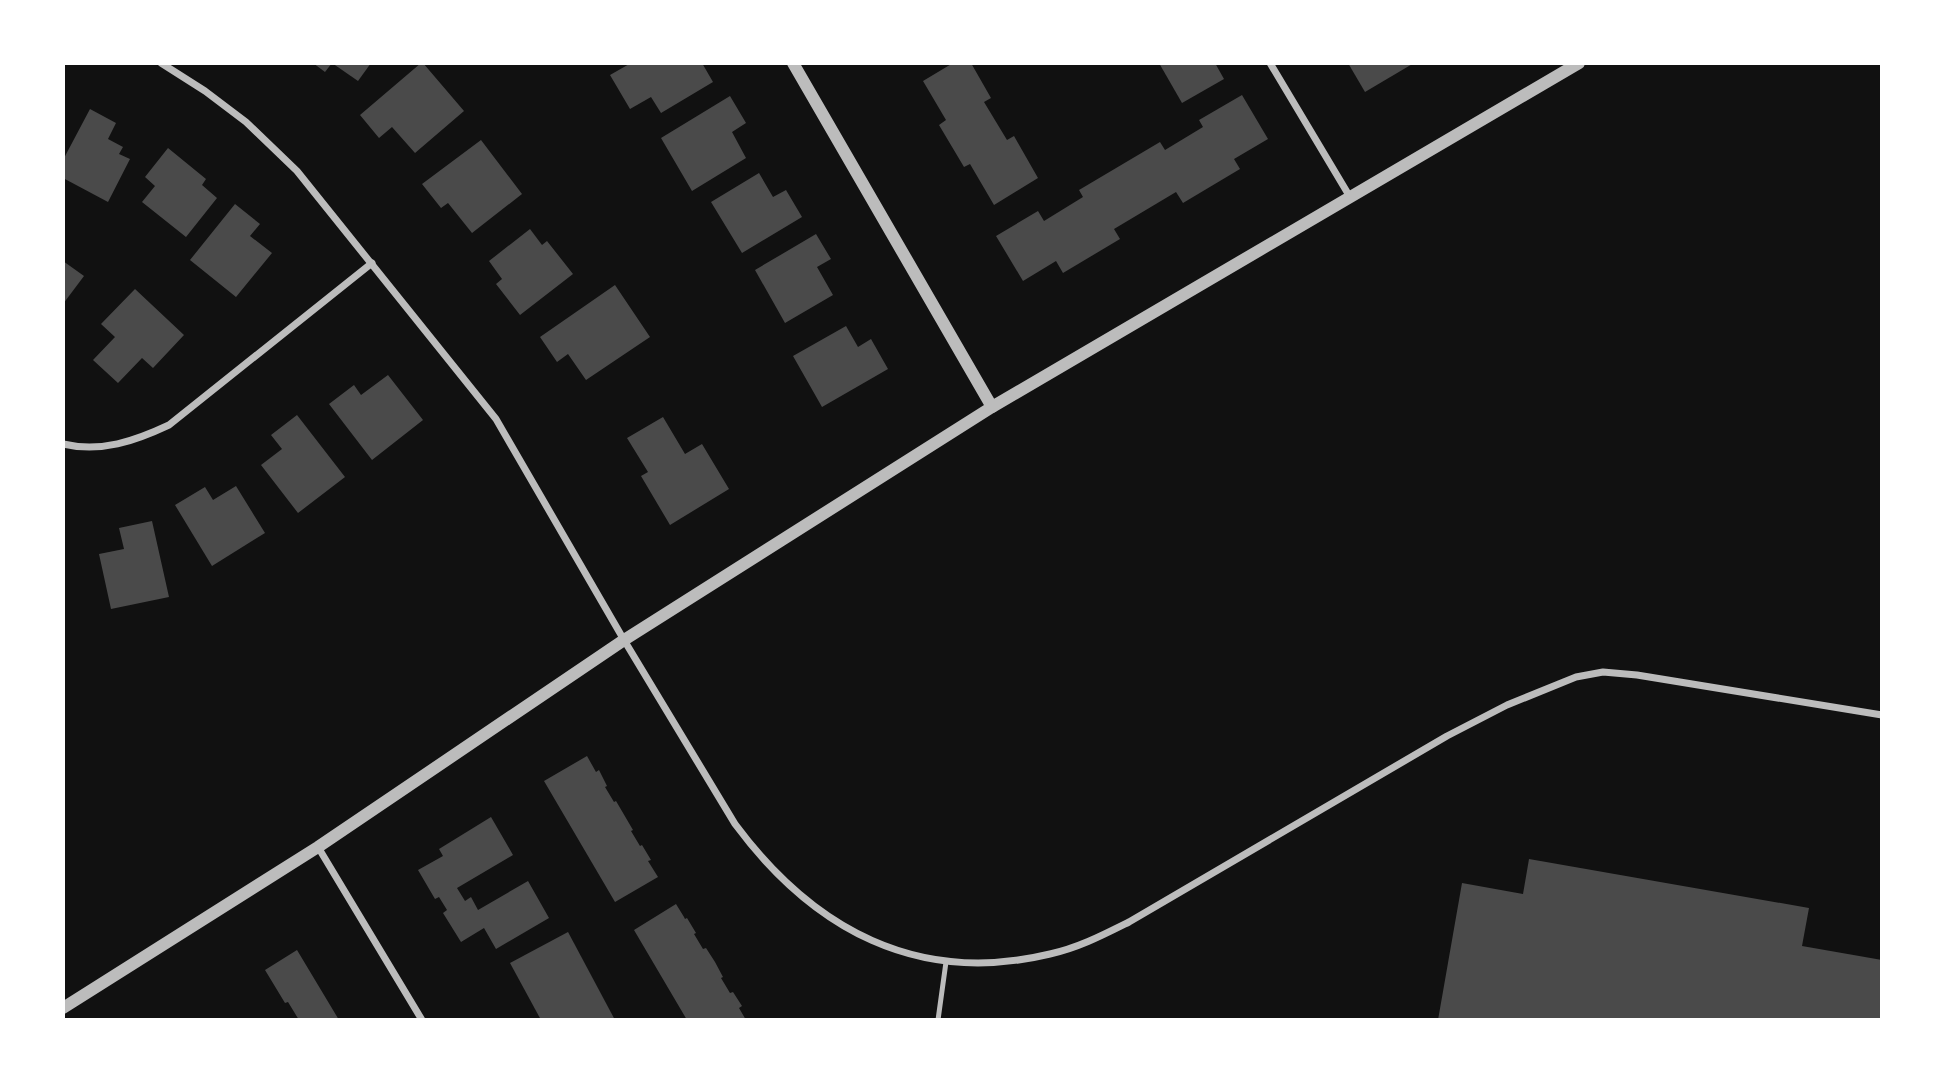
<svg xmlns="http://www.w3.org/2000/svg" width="1945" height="1083" font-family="Georgia,serif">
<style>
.building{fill:#4a4a4a}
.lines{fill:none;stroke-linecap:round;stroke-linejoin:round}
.service{stroke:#bcbcbc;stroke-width:5}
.minor{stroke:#bcbcbc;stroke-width:7}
.tertiary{stroke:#bcbcbc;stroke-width:12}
</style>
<rect width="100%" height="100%" fill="#111"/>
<g class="building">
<path d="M313,63H332L325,72Z"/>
<path d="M332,63H371L358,81Z"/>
<path d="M421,63H423L464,111L415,153L392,127L379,138L360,115Z"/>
<path d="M631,63H702L713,82L661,113L651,97L630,109L610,75Z"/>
<path d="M953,63H971L991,98L984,102L1007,140L1014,136L1038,178L994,205L970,164L964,167L939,125L946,120L923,81Z"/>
<path d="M1159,63H1215L1224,79L1182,103Z"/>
<path d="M1348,63H1414L1365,92Z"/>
<path d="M1242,95L1268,139L1234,159L1240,169L1183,203L1176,192L1114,229L1120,239L1063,273L1056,261L1023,281L996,236L1038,211L1044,221L1083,197L1079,190L1160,142L1165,150L1203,127L1199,120Z"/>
<path d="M730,96L746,123L732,132L746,158L692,191L661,138Z"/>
<path d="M90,109L116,123L108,139L123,147L119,154L130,159L108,202L63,178V160Z"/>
<path d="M481,140L522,194L472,233L448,203L441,208L422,184Z"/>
<path d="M168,148L206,179L202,185L217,198L186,237L142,202L155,186L145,177Z"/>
<path d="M759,173L773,197L786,190L802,217L742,253L711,202Z"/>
<path d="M235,204L260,224L250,236L272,253L236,297L190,260Z"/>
<path d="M530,229L542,245L547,241L573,274L520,315L496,284L502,279L489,261Z"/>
<path d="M816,234L831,259L817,267L833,295L785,323L755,270Z"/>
<path d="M63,261L84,276L63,304Z"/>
<path d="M615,285L650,337L586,380L568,354L557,362L540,337Z"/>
<path d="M135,289L184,335L153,368L142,358L118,383L93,360L115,337L101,324Z"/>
<path d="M846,326L858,347L871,339L888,369L822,407L793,356Z"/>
<path d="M388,375L423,420L372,460L329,404L354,385L361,395Z"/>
<path d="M297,415L345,477L298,513L261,465L282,449L271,435Z"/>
<path d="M663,417L685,454L702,444L729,489L670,525L641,476L648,472L627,438Z"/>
<path d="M236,486L265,533L212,566L175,505L205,487L213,500Z"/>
<path d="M152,521L169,597L111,609L99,554L124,549L119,528Z"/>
<path d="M587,756L596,772L599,770L607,786L605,787L614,802L616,801L633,830L631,831L640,846L642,845L651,860L648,861L658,877L615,902L544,781Z"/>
<path d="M491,817L513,855L457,888L465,901L471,897L478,910L528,881L549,918L496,949L484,928L461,942L443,913L447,910L439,897L435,899L418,870L443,856L439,849Z"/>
<path d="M1529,859L1809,908L1802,946L1882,960V1010L1880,1020H1438L1462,883L1523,894Z"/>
<path d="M676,904L684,917L685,919L687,918L696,933L694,934L703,949L706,948L715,962L723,977L721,978L730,993L733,992L742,1006L739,1008L746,1020H687L634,930Z"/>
<path d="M568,932L615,1020H541L510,963Z"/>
<path d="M297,950L339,1020H299L288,1002L285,1003L265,970Z"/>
</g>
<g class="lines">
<path class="service" d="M938,1020L946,962"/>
<g class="minor">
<path d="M161,63L205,91L246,122L297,171L496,419L624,640L735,824C813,929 917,986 1050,954C1078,948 1103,935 1129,922L1447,736L1507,705L1576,677L1603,672L1637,675L1882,715"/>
<path d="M1270,63L1350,197"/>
<path d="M63,444C101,453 135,441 169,425L372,263"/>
<path d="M318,847L422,1020"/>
</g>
<g class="tertiary">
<path d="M793,63L992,407"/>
<path d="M63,1008L318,847L624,640L992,407L1579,63"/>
</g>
</g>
<rect width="1945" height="1083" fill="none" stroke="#ffffff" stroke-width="130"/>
</svg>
